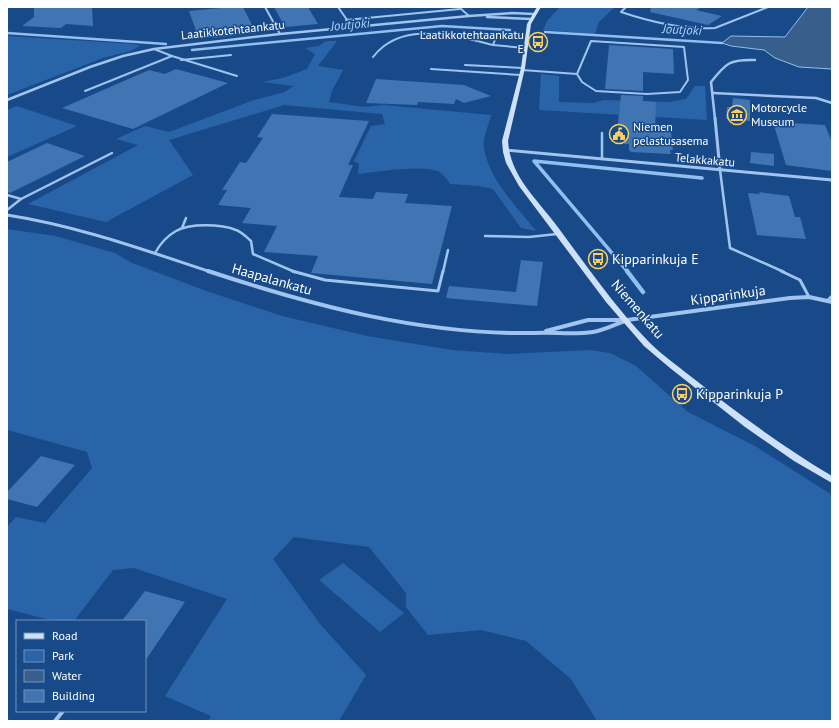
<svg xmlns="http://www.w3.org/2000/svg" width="839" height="728" font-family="'PT Sans',sans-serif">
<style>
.green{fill:#2a64a8}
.water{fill:#385e8c;stroke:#92bff0}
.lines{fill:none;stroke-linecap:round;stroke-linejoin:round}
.stream-far2{stroke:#92bff0;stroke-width:2.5}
.stream-far1{stroke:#92bff0;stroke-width:3.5}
.stream{stroke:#92bff0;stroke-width:4.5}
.building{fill:#4074b2}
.lane-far3{stroke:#a0c4ee;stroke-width:2}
.lane-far2{stroke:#a0c4ee;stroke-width:2.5}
.lane-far1{stroke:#a0c4ee;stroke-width:3}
.lane{stroke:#a0c4ee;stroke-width:4}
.street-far2{stroke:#a0c4ee;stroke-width:2.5}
.street-far1{stroke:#a0c4ee;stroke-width:3}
.street{stroke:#a0c4ee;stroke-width:4}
.secondary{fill:#cde1fa;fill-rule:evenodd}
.labels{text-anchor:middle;stroke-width:3;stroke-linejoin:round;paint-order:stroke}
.far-street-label{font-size:12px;fill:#fff;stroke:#184a89}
.far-poi-label{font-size:12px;fill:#fff;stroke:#184a89;text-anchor:start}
.far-water-label{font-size:13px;font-style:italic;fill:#accef5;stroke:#184a89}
.poi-label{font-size:14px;fill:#fff;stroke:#184a89;text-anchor:start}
.street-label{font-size:14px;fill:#fff;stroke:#184a89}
</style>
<rect width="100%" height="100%" fill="#184a89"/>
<g class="green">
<path d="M560,7H615L599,22L595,34L543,30L547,21Z"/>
<path d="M7,36L134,44L140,46L130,51L103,58L7,95Z"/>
<path d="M326,41H337L318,66L343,70L332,91L329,102L364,107L383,105L491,115C489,125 482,139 484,148C489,180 517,207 536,231L521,228L493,189L479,186L450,184C447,179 443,173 437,171C418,165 378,172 358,174L359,164L354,161L371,126L385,124L382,114L284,105L169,140L193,175L106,222L28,204L138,145L116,139L145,126L169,132L254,100L285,92L293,86L262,82L283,78L307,69L315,54L305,48L319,46Z"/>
<path d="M541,74L559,76V102L593,103L604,100L669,102L686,99L695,86H705L707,120L539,110Z"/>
<path d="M17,106L77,126L7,157V110Z"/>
<path d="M7,229L55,236L115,253L132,263L209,292L282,316L367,336L452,350L508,354L589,350L610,353L636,366L688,412L755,446L832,495V721H597L571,679L526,641L481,630L428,635L406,607V593L369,547L294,537L273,559L320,624L366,675L339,721H208L211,716L165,696L227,599L134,568L113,570L74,621H54L7,609V527L16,517L45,523L92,468L87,452L7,430Z"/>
<path d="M343,563L404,613L380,632L319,580Z"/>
</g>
<path class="water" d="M808,7H832V69L799,67L775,58L764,50L731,46L722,43L731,36L785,37Z"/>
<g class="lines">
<g class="stream-far2">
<path d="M545,32L722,43"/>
<path d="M7,33L166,44"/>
<path d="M192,50L442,26L510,30"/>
</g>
<path class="stream-far1" d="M628,272L534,161L702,178"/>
<path class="stream" d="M627,271L643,292"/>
</g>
<g class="building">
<path d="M34,7H92L93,26L66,24L61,28L22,26L34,17Z"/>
<path d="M231,7H243L256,33L212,38L211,34L198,36L189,11Z"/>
<path d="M274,7H308L318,24L285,27Z"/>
<path d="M651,7H702L696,10L722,16L708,25L650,12Z"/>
<path d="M609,45L673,49L674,74L643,72V91L605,89Z"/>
<path d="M176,69L228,83L133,129L62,108L149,70L165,74Z"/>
<path d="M376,79L464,85L491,96L464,103L456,99L454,104L418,102L417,105L366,103Z"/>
<path d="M621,95L643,96V101L656,102L655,131L671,132L673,150H670L671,154L631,152L629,150V144H624L623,124H618Z"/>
<path d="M733,98L750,100V121L726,119L727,107H732Z"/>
<path d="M272,114L369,121L348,165H353L339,197L373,199L376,192L408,194L405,203L452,206L432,284L311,273L318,256L264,252L277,226L242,223L251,208L218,205L227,190H222L240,162L246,163L263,138L257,137Z"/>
<path d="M773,122L825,125L832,142V171L786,165Z"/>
<path d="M47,143L85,156L10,193L7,192V162Z"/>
<path d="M751,152L774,154V166L750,163Z"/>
<path d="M759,192L789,196L795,217H800L806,239L757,235L748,193L760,194Z"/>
<path d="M521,260L543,262L537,306L446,298L449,286L516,292Z"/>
<path d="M41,456L75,465L37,507L7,499V492Z"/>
<path d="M145,591L185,602L145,661V621H122Z"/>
</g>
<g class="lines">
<g class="lane-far3">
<path d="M265,7L280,34"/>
<path d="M338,7L352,27"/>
<path d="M626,7L621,12C651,22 684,30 715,28L768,7"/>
<path d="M460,8L469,16"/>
<path d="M346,20L460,9"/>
<path d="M496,37L493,45L525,48"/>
<path d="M591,41L684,47L688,80L680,92L647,94L596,91L582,82L577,74Z"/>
<path d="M172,56L237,76"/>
<path d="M373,57C376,53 380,49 384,46C414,23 461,37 493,45"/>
<path d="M181,60L231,55"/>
<path d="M465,65L523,68"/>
<path d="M431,69L521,75"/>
<path d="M522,70L577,74"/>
<path d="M85,91L172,56L154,49"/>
</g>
<g class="lane-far2">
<path d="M602,133V159"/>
<path d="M720,170L730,248L784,272"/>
<path d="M7,195L21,199"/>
<path d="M7,210L21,199L112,153"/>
<path d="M182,228L186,218"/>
<path d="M485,236L529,237L557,234"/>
<path d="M155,253C160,244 167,236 176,231C189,223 222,224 236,230C242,232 246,237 251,241L253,254L295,272"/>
<path d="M443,272L448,250"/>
</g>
<g class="lane-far1">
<path d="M292,271L325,280L438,291L443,271"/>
<path d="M781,271L800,280L809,297"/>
<path d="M828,300L832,296"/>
</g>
<path class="lane" d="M55,721L63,711"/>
<g class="street-far2">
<path d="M487,17L531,19"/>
<path d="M713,93L816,98L832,103"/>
<path d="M7,100L90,67L123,56L154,49L280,34L469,16L512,13L533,14"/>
<path d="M715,119L711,82C726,63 730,59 755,60"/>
</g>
<g class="street-far1">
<path d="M715,118L720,170"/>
<path d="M505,150L832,180"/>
<path d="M7,215C78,226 144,250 211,272"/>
</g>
<g class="street">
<path d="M208,271C314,306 422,335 535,333C554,332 574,335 593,332C605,330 616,324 627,320"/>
<path d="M546,331L588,320H627L790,298L809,297L832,302"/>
</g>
<path class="secondary" d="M537,7H541L531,24L525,68L508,141C510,176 537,199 557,226C586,265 614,306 649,342C664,357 682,369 698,382C741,416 785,448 832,476V483L794,461L745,427L670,368L644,346L606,302L519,186L506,163L503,152L502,141L521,68L527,24Z"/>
</g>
<defs>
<g id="bus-ring" transform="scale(1)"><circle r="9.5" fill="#184a89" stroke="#ffce5d" stroke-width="1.5"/><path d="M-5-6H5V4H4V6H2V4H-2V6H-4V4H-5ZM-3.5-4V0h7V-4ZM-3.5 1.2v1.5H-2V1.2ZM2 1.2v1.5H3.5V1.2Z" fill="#ffce5d"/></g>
<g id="museum-ring" transform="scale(1)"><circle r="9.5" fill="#184a89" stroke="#ffce5d" stroke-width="1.5"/><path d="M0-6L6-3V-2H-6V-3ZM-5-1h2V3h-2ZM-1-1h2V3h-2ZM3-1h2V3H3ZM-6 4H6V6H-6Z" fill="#ffce5d"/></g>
<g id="civic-ring" transform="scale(1)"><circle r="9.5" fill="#184a89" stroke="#ffce5d" stroke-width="1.5"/><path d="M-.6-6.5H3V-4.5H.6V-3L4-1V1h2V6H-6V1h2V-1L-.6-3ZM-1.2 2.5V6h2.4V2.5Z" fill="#ffce5d"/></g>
</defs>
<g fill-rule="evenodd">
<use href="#bus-ring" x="538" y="42"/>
<use href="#museum-ring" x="737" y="115"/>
<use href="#civic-ring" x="619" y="134"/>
<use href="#bus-ring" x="598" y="259"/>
<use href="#bus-ring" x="682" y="394"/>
</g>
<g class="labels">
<g class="far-street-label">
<text transform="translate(233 30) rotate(-6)" y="4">Laatikkotehtaankatu</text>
<text transform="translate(705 160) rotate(5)" y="4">Telakkakatu</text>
</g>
<g class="far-poi-label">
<text x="524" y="39" text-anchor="end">Laatikkotehtaankatu<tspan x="524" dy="14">E</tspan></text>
<text x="751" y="112">Motorcycle<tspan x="751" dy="14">Museum</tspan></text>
<text x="633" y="131">Niemen<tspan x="633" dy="14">pelastusasema</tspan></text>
</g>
<g class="far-water-label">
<text transform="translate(350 24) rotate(-5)" y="5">Joutjoki</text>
<text transform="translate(682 29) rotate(3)" y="5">Joutjoki</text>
</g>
<g class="poi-label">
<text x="612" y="264">Kipparinkuja E</text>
<text x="696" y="399">Kipparinkuja P</text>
</g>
<g class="street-label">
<text transform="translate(272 279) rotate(16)" y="5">Haapalankatu</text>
<text transform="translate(728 295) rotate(-8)" y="5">Kipparinkuja</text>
<text transform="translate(638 309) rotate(49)" y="5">Niemenkatu</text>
</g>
</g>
<rect width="839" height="728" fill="none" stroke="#ffffff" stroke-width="16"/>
<rect x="16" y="620" width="130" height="92" fill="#184a89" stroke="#7492b8"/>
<rect x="24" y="633" width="20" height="6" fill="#cde1fa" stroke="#7492b8"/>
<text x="52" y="640" font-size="12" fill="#ffffff">Road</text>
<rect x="24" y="650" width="20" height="12" fill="#2a64a8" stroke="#7492b8"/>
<text x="52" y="660" font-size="12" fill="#ffffff">Park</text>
<rect x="24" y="670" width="20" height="12" fill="#385e8c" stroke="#7492b8"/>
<text x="52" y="680" font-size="12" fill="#ffffff">Water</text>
<rect x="24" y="690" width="20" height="12" fill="#4074b2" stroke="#7492b8"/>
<text x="52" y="700" font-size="12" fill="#ffffff">Building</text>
</svg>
